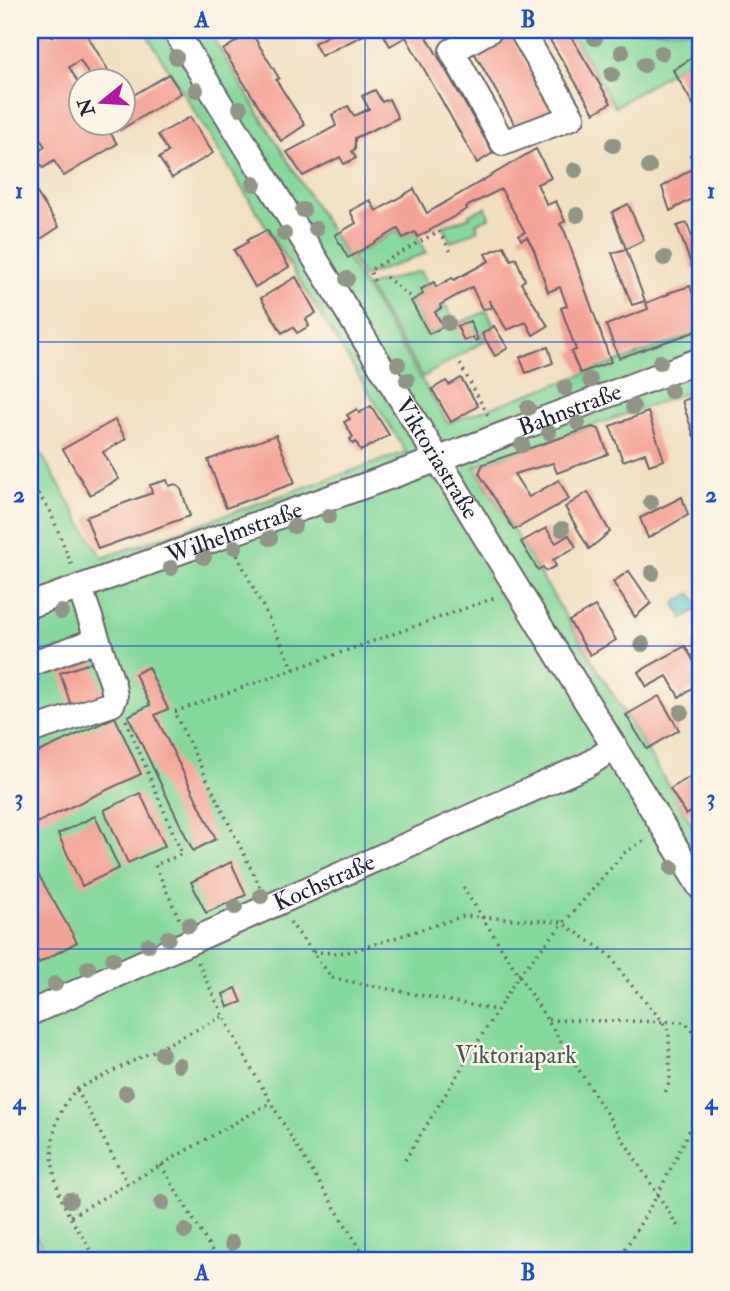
<svg xmlns="http://www.w3.org/2000/svg" width="730" height="1291" font-family="'IM FELL Double Pica',serif">
<style>
.green{fill:#85d99b;stroke:#547e6b;stroke-width:2}
.water{fill:#5bc6d5;stroke:#3e7488;stroke-width:2}
.building{fill:#f3a496}
.lines{fill:none;stroke-linecap:round;stroke-linejoin:round}
.minor-casing{stroke:#6a6469;stroke-width:28}
.path{stroke:#6a6469;stroke-width:3.5;stroke-dasharray:2 5;stroke-linecap:butt}
.minor{stroke:#fff;stroke-width:24}
.tree{fill:#909586}
.grid{fill:none;stroke:#1d4ed8;stroke-width:2;stroke-opacity:0.55}
.labels{text-anchor:middle;stroke-width:5;stroke-linejoin:round;paint-order:stroke}
.street-label{font-size:24px;fill:#22223b;stroke:#fcf5e5}
.park-label{font-size:24px;fill:#405958;stroke:#fcf5e5}
.neatline{fill:none;stroke:#1d4ed8;stroke-width:2.5}
.grid-label{font-size:23px;text-anchor:middle;font-weight:bold;fill:#1d4ed8}
</style>
<rect width="100%" height="100%" fill="#fcf5e5"/>
<filter id="ink" filterUnits="userSpaceOnUse"><feTurbulence type="fractalNoise" baseFrequency=".0143" numOctaves="2"/><feDisplacementMap in="SourceGraphic" scale="14" xChannelSelector="R" yChannelSelector="G"/><feConvolveMatrix kernelMatrix="1 2 1 2 8 2 1 2 1" color-interpolation-filters="sRGB"/></filter>
<filter id="wash" filterUnits="userSpaceOnUse"><feTurbulence type="fractalNoise" baseFrequency=".00686" numOctaves="4" result="noise"/><feDisplacementMap in="SourceGraphic" scale="28" xChannelSelector="R" yChannelSelector="G"/><feGaussianBlur stdDeviation="1.57" result="paint"/><feColorMatrix in="noise" values="0 0 0 0 0 0 0 0 0 0 0 0 0 0 0 0 0 1.4 0 .05"/><feComposite in="paint" operator="in"/></filter>
<g filter="url(#wash)">
<rect width="100%" height="100%" fill="#f1dfbf"/>
<g class="green">
<path d="M144,30H208L448,423L700,332V388L475,467L700,838V1252L695,1261H50L30,1227V583L38,580L30,561V435L102,558L406,452Z"/>
<path d="M569,30H700V53L615,107Z"/>
<path d="M486,207L489,218L476,223L478,230L451,242L443,226L470,217L469,214Z"/>
<path d="M398,230L403,238L415,232L426,253L363,277L351,257Z"/>
<path d="M420,271L428,285L421,289L423,294L411,301L429,334L443,327L435,312L446,306L457,324L487,311L494,326L482,334L486,340L423,377L367,286Z"/>
</g>
<path class="water" d="M691,593L700,607L683,619L675,603Z"/>
<g id="blocks">
<g class="building">
<path d="M45,30L51,37L64,30H98L87,35L114,80H92L80,60L69,67L80,86V122H104L117,144L64,176L54,161L43,168L34,154L45,147L30,122V39Z"/>
<path d="M329,30H374L321,56L314,43L331,34Z"/>
<path d="M381,30H423L493,153L477,163L406,37L390,46Z"/>
<path d="M544,30H567L611,103L594,113Z"/>
<path d="M251,32L279,78L276,80L305,125L281,141L223,50Z"/>
<path d="M508,32L554,112L519,132L474,52Z"/>
<path d="M692,58L700,72V109L697,111L673,70Z"/>
<path d="M169,74L181,93L120,130L115,122H122V102Z"/>
<path d="M375,90L382,102L389,99L398,118L355,138V149L352,151L356,158L344,164L340,157L303,176L287,152L336,126L332,115L348,106L354,116L369,109L362,96Z"/>
<path d="M190,117L213,153L172,178L159,158L168,152L158,135Z"/>
<path d="M536,149L551,178L537,184L547,205L556,201L565,221L560,224L565,232L611,362L580,373L571,352L576,350L561,308L567,306L560,287L548,292L534,250L527,237L521,240L519,235L525,232L501,189L466,207L467,209L418,237L415,232L403,238L398,229L348,258L335,235L356,223L350,211L370,200L376,211L414,189L427,213Z"/>
<path d="M700,150V197L696,200L694,198L670,211L662,187L695,167L690,155Z"/>
<path d="M33,187L59,227L30,246V190Z"/>
<path d="M628,204L644,240L626,249L612,212Z"/>
<path d="M687,223L692,237L697,235L700,244L698,246L700,267L693,269L677,226Z"/>
<path d="M267,230L289,267L255,287L234,250L248,242L247,240Z"/>
<path d="M504,246L511,260L516,258L525,280L521,283L548,326L533,335L526,322L507,330L489,300L491,308L482,309L472,287L440,305L441,308L435,312L443,327L429,334L411,301L423,294L421,289L434,282L436,287L452,278L454,280L489,261L485,254Z"/>
<path d="M626,249L645,301L632,305L612,253Z"/>
<path d="M296,277L316,313L306,319L309,326L297,333L293,327L282,333L261,298Z"/>
<path d="M690,286L700,314V330L619,358L606,325L648,309L646,303L669,294L668,293Z"/>
<path d="M470,321L478,340L475,341L473,337L464,341L457,326Z"/>
<path d="M494,326L508,348L495,356L482,334Z"/>
<path d="M548,347L553,363L526,373L520,357Z"/>
<path d="M461,378L478,406L451,422L432,389L446,381L449,385Z"/>
<path d="M700,394V433L694,436L682,401Z"/>
<path d="M371,406L389,435L361,451L356,442L353,444L350,439L353,437L344,422L350,419L347,415L357,409L359,413Z"/>
<path d="M648,412L664,460L649,465L645,453L623,461L610,426Z"/>
<path d="M115,420L126,439L103,452L119,479L90,495L63,449Z"/>
<path d="M592,427L599,429L608,454L557,473L553,463L514,474L529,497L559,480L569,499L514,530L479,473L483,464Z"/>
<path d="M276,435L295,483L226,508L208,460Z"/>
<path d="M167,480L169,486L176,484L181,489L190,516L98,549L86,517L152,493L150,485Z"/>
<path d="M588,492L610,532L589,549L565,507Z"/>
<path d="M682,497L688,515L648,538L640,518Z"/>
<path d="M546,528L556,543L569,535L576,547L553,560L556,566L546,571L543,567L538,570L521,542Z"/>
<path d="M629,571L651,603L635,617L613,582Z"/>
<path d="M595,606L616,640L590,655L569,621Z"/>
<path d="M700,638V659L692,643Z"/>
<path d="M685,646L700,672V683L679,697L667,676L647,687L638,672Z"/>
<path d="M93,662L106,699L73,711L60,673Z"/>
<path d="M148,667L168,709L155,715L216,839L193,851L128,716L150,705L135,674Z"/>
<path d="M659,696L679,730L647,749L626,715Z"/>
<path d="M115,717L141,774L30,826V756Z"/>
<path d="M698,772L700,776V806L686,815L670,789Z"/>
<path d="M140,793L165,846L128,863L104,810Z"/>
<path d="M95,816L119,868L82,886L58,834Z"/>
<path d="M30,860L77,942L39,963L30,947Z"/>
<path d="M231,862L246,895L206,913L191,882Z"/>
<path d="M236,988L242,1002L228,1007L223,994Z"/>
</g>
</g>
</g>
<g filter="url(#ink)">
<use href="#blocks" fill-opacity="0" stroke="#6a6469" stroke-width="2"/>
<g class="lines">
<g class="minor-casing">
<g id="minor">
<path id="s1" d="M175,30L700,887"/>
<path d="M490,30L452,51L503,143L572,117L521,30"/>
<path id="s2" d="M30,605L439,459L700,360"/>
<path d="M30,664L97,640"/>
<path d="M30,731L112,704L115,697L113,685L80,588"/>
<path id="s3" d="M30,1013L587,765L615,747"/>
</g>
</g>
<g class="path">
<path d="M386,277L413,299"/>
<path d="M374,281L370,270L439,231L451,252"/>
<path d="M460,364L489,417"/>
<path d="M30,482L50,511L72,566"/>
<path d="M237,555L294,669"/>
<path d="M126,720L182,854L155,865L181,923"/>
<path d="M260,887L174,712L497,597"/>
<path d="M463,887L679,1228"/>
<path d="M290,922L332,978L496,1010"/>
<path d="M313,952L338,953L353,951L464,916L561,922L610,955L627,980L663,1022L669,1031L670,1081L665,1093"/>
<path d="M198,962C245,1068 308,1164 368,1261"/>
<path d="M548,1020L685,1022L700,1039"/>
<path d="M77,1090L128,1184"/>
<path d="M405,1160L519,975L623,854L645,840"/>
<path d="M161,1165L218,1261"/>
<path d="M71,1216L270,1103"/>
<path d="M98,1261C87,1243 73,1225 64,1205C47,1168 46,1120 77,1089L222,1017"/>
<path d="M618,1261L658,1194L700,1109"/>
</g>
<use href="#minor" class="minor"/>
</g>
<g class="tree">
<circle cx="595" cy="38" r="8"/>
<circle cx="622" cy="52" r="8"/>
<circle cx="661" cy="53" r="8"/>
<circle cx="176" cy="57" r="8"/>
<circle cx="644" cy="65" r="8"/>
<circle cx="612" cy="74" r="8"/>
<circle cx="196" cy="90" r="8"/>
<circle cx="240" cy="108" r="8"/>
<circle cx="613" cy="145" r="8"/>
<circle cx="649" cy="167" r="8"/>
<circle cx="575" cy="170" r="8"/>
<circle cx="254" cy="184" r="8"/>
<circle cx="303" cy="210" r="8"/>
<circle cx="577" cy="215" r="8"/>
<circle cx="316" cy="229" r="8"/>
<circle cx="284" cy="234" r="8"/>
<circle cx="664" cy="258" r="8"/>
<circle cx="347" cy="279" r="8"/>
<circle cx="448" cy="323" r="8"/>
<circle cx="660" cy="362" r="8"/>
<circle cx="398" cy="364" r="8"/>
<circle cx="407" cy="380" r="8"/>
<circle cx="590" cy="380" r="8"/>
<circle cx="565" cy="388" r="8"/>
<circle cx="671" cy="391" r="8"/>
<circle cx="633" cy="407" r="8"/>
<circle cx="528" cy="408" r="8"/>
<circle cx="578" cy="423" r="8"/>
<circle cx="549" cy="432" r="8"/>
<circle cx="522" cy="445" r="8"/>
<circle cx="651" cy="502" r="8"/>
<circle cx="329" cy="516" r="8"/>
<circle cx="294" cy="526" r="8"/>
<circle cx="562" cy="529" r="8"/>
<circle cx="270" cy="538" r="8"/>
<circle cx="235" cy="547" r="8"/>
<circle cx="204" cy="557" r="8"/>
<circle cx="171" cy="568" r="8"/>
<circle cx="652" cy="573" r="8"/>
<circle cx="61" cy="612" r="8"/>
<circle cx="642" cy="644" r="8"/>
<circle cx="681" cy="712" r="8"/>
<circle cx="672" cy="868" r="8"/>
<circle cx="261" cy="896" r="8"/>
<circle cx="235" cy="907" r="8"/>
<circle cx="189" cy="925" r="8"/>
<circle cx="168" cy="938" r="8"/>
<circle cx="148" cy="945" r="8"/>
<circle cx="113" cy="959" r="8"/>
<circle cx="88" cy="968" r="8"/>
<circle cx="55" cy="984" r="8"/>
<circle cx="162" cy="1054" r="8"/>
<circle cx="179" cy="1065" r="8"/>
<circle cx="126" cy="1093" r="8"/>
<circle cx="70" cy="1200" r="8"/>
<circle cx="162" cy="1203" r="8"/>
<circle cx="185" cy="1231" r="8"/>
<circle cx="232" cy="1243" r="8"/>
</g>
</g>
<path class="grid" d="M365,30V1261M30,342H700M30,646H700M30,949H700"/>
<g class="labels">
<g class="street-label">
<text dy="8" stroke="none"><textPath href="#s2" startOffset="574">Bahnstraße</textPath></text>
<text dy="8" stroke="none"><textPath href="#s1" startOffset="502">Viktoriastraße</textPath></text>
<text dy="8" stroke="none"><textPath href="#s2" startOffset="217">Wilhelmstraße</textPath></text>
<text dy="8" stroke="none"><textPath href="#s3" startOffset="322">Kochstraße</textPath></text>
</g>
<g class="park-label">
<text x="516" y="1063">Viktoriapark</text>
</g>
</g>
<rect width="730" height="1291" fill="none" stroke="#fcf5e5" stroke-width="77"/>
<g transform="translate(102 102) rotate(252)"><circle r="33" fill="#fcf5e5" stroke="#a5a1a1" stroke-width="2"/>
<path d="M0-5L12 26L0 18L-12 26Z" fill="#b5179e"/>
<text y="-10" font-size="19" font-weight="bold" text-anchor="middle" fill="#22223b">N</text>
</g>
<rect x="38" y="38" width="654" height="1214" class="neatline"/>
<g class="grid-label">
<text x="202" y="27">A</text>
<text x="528" y="27">B</text>
<text x="19" y="198">1</text>
<text x="711" y="198">1</text>
<text x="19" y="502">2</text>
<text x="711" y="502">2</text>
<text x="19" y="805">3</text>
<text x="711" y="805">3</text>
<text x="19" y="1109">4</text>
<text x="711" y="1109">4</text>
<text x="202" y="1280">A</text>
<text x="528" y="1280">B</text>
</g>
</svg>
